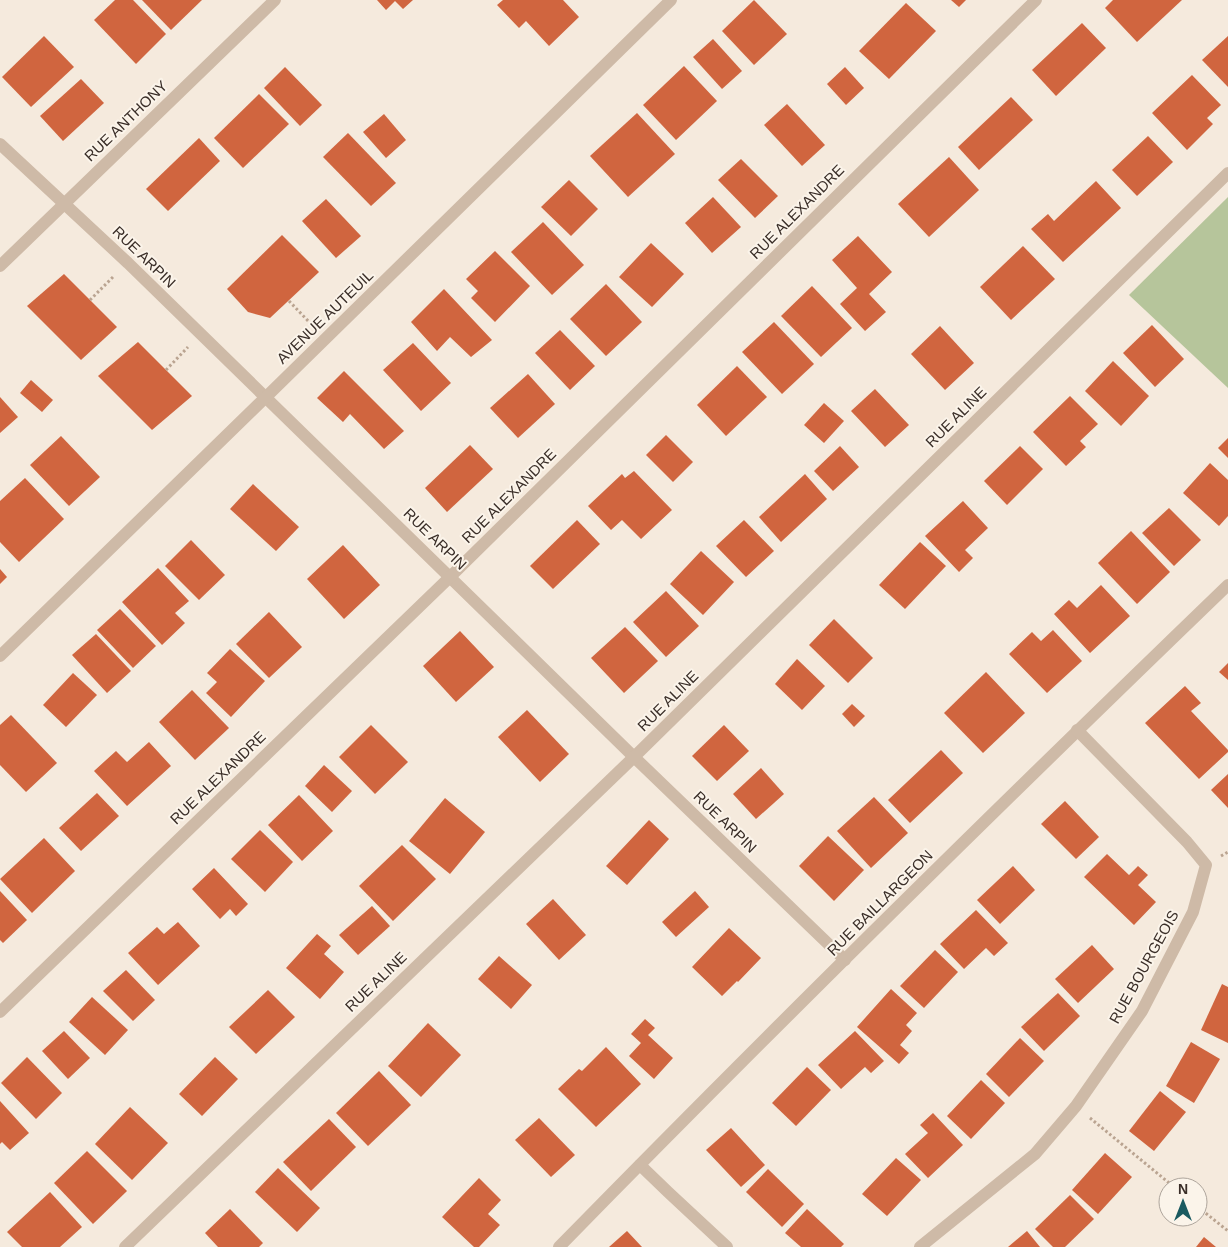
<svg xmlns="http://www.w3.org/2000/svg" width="1228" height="1247" font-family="Arial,sans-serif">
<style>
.green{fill:#b6c59b}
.building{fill:#d0653f}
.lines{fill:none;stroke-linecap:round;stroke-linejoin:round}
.path{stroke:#baa491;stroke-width:3;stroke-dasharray:2.5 2.5;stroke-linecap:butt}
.minor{stroke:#cebaa7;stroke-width:12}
.tertiary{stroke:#cebaa7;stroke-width:12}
.labels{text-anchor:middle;stroke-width:4;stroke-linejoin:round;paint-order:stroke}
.street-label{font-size:15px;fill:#3a2e28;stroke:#fbf4ea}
</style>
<rect width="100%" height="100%" fill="#f5eadd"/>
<path class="green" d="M1228,197V388L1129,295Z"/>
<g class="building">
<path d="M115,0H133L166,34L136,64L94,20Z"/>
<path d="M142,0H202L171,30Z"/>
<path d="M377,0H413L403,9L395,1L386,10Z"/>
<path d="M503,0H563L579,17L549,46L526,21L519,28L497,5Z"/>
<path d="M754,0L787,34L754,65L722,31Z"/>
<path d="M951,0H966L959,7Z"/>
<path d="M1113,0H1182L1137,42L1105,8Z"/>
<path d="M906,3L936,31L889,79L859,51Z"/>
<path d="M1082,23L1106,48L1056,96L1032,70Z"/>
<path d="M44,36L74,67L31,107L2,77Z"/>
<path d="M1228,36V87L1202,60Z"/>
<path d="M713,39L742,71L722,89L693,57Z"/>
<path d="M684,66L717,101L676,140L643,105Z"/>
<path d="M285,67L322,105L300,126L264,88Z"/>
<path d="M845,67L864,88L846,105L827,84Z"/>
<path d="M1192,75L1221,105L1207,118L1213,124L1187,150L1152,113Z"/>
<path d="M81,79L104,103L63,141L40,116Z"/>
<path d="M259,94L289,124L243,168L214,138Z"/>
<path d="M1011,97L1033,120L979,170L958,147Z"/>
<path d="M787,104L825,145L802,166L764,125Z"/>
<path d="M637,113L675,154L628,197L590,156Z"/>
<path d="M384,114L406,140L386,158L363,132Z"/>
<path d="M348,133L396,183L371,206L323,157Z"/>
<path d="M1148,136L1173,162L1137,196L1112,170Z"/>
<path d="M199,138L220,161L168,211L146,189Z"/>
<path d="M949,157L979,190L929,237L898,204Z"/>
<path d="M741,159L778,196L755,218L718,180Z"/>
<path d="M569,180L598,209L571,236L541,207Z"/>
<path d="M1096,181L1121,208L1063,262L1031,229L1048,214L1054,221Z"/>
<path d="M713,197L741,227L712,253L685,223Z"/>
<path d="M326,199L361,236L336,258L302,221Z"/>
<path d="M543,222L584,265L552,295L511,252Z"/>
<path d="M282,235L319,272L270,318L248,312L227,289Z"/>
<path d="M858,236L892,272L869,294L886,312L865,331L840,304L857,288L832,260Z"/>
<path d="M651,243L684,274L652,307L619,277Z"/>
<path d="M1023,246L1055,279L1011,320L980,287Z"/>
<path d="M495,251L530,286L495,322L471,298L478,291L466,279Z"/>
<path d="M64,274L117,327L81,360L27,306Z"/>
<path d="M606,284L642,322L606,356L570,319Z"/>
<path d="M812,286L852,328L821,357L781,316Z"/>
<path d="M444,289L492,340L471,357L450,337L437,351L411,322Z"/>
<path d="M774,322L814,364L782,394L742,352Z"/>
<path d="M1152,325L1184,359L1155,387L1123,353Z"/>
<path d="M940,326L974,363L945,390L911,354Z"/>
<path d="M560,330L595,366L570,390L535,353Z"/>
<path d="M138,342L192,396L152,430L98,376Z"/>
<path d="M413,343L451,383L421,411L383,370Z"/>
<path d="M1113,361L1149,396L1121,426L1085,391Z"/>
<path d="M737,366L767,397L726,436L697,405Z"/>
<path d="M344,371L404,431L384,449L350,414L343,422L317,398Z"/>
<path d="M528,374L555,404L518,438L490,408Z"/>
<path d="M31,380L53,400L42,412L20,393Z"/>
<path d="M875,389L909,425L885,447L851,411Z"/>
<path d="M1070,396L1098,424L1080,441L1086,447L1066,466L1033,432Z"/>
<path d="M0,397L18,417L0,433Z"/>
<path d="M824,403L844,421L824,443L804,425Z"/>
<path d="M666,435L693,462L673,482L646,455Z"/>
<path d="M61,436L100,477L69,506L30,465Z"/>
<path d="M1228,438V458L1218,448Z"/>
<path d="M470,445L493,469L447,512L425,488Z"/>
<path d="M840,446L859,467L833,491L814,471Z"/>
<path d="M1020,446L1043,469L1007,505L984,481Z"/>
<path d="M1210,463L1228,480V516L1219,526L1183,493Z"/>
<path d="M634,471L672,510L641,539L622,520L611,530L588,506L622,474L625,478Z"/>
<path d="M805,474L827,499L781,542L759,517Z"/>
<path d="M25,478L64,519L19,562L0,542V501Z"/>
<path d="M253,484L299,527L276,551L230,509Z"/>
<path d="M963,501L988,528L965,550L973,558L959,572L925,536Z"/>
<path d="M1169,508L1201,540L1174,566L1142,533Z"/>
<path d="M577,520L600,544L553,589L530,566Z"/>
<path d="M744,520L774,551L746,577L716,546Z"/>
<path d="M1131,531L1170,572L1137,604L1098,563Z"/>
<path d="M191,540L225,575L199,600L165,566Z"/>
<path d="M920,542L946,566L905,609L879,585Z"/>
<path d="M343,545L380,585L344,619L307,579Z"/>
<path d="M701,551L734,582L703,615L670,584Z"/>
<path d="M158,568L189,601L175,613L185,623L162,645L122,602Z"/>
<path d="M0,569L7,577L0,584Z"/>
<path d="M1101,585L1130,616L1090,653L1054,614L1069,600L1077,608Z"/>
<path d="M666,591L699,626L666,657L633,622Z"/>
<path d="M120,609L156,646L133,668L97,630Z"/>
<path d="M269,612L302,647L269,678L236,644Z"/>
<path d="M834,619L873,658L848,683L809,645Z"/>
<path d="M625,627L658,661L624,693L591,658Z"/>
<path d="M1053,630L1082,661L1047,693L1009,654L1032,632L1041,641Z"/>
<path d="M460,631L494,667L456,702L423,666Z"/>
<path d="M96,634L131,671L107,693L72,655Z"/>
<path d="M230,649L265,681L231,717L206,693L217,682L207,673Z"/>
<path d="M797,659L825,686L802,710L775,684Z"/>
<path d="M1228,663V680L1219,672Z"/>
<path d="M986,672L1025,713L983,753L944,713Z"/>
<path d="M73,673L97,695L66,727L43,705Z"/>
<path d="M1185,686L1201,703L1191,711L1228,750V752L1199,779L1145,723Z"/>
<path d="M192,690L229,728L195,760L159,722Z"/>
<path d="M852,704L865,716L854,727L842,714Z"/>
<path d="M527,710L569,754L540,782L498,737Z"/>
<path d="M11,715L57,763L26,792L0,765V725Z"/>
<path d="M371,725L408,762L375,794L339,757Z"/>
<path d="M724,725L749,751L717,781L692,756Z"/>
<path d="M149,742L171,766L127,806L94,771L116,751L127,762Z"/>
<path d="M941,750L963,773L910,823L888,800Z"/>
<path d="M324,765L352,791L332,812L305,786Z"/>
<path d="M761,768L784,794L756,819L733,794Z"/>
<path d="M1228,774V808L1211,790Z"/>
<path d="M97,793L119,816L81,851L59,828Z"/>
<path d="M299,795L333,831L302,861L268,825Z"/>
<path d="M874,797L908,833L871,868L837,831Z"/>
<path d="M445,798L485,832L450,874L409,841Z"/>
<path d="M1065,801L1099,837L1076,859L1041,824Z"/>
<path d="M649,820L669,839L627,885L606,866Z"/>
<path d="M260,830L293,862L265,892L231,859Z"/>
<path d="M828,836L864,870L834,901L799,866Z"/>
<path d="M44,838L75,871L32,913L0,879Z"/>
<path d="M402,845L436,879L393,921L359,886Z"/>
<path d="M1107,854L1129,875L1138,866L1148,875L1138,885L1156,902L1134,925L1084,877Z"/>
<path d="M1013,866L1035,890L1000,924L977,900Z"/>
<path d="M214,868L248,904L236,916L230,909L220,919L192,889Z"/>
<path d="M0,891L27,920L3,943L0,940Z"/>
<path d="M695,891L709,907L676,937L662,922Z"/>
<path d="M553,899L586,935L559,960L526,924Z"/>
<path d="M372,906L390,926L358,955L339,935Z"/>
<path d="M976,910L1008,943L994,956L986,948L964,969L940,944Z"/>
<path d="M178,922L200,946L158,985L128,953L157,927L164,934Z"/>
<path d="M729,928L761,958L738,982L737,981L722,996L692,967Z"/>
<path d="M317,934L331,946L324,954L344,972L320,999L286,968Z"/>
<path d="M1092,945L1114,969L1078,1003L1055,979Z"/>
<path d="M935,950L958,972L924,1008L900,986Z"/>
<path d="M499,956L532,985L511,1009L478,979Z"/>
<path d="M126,970L155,1000L133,1021L103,991Z"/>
<path d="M1222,984L1228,987V1043L1201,1030Z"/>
<path d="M891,989L917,1013L906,1025L912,1031L900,1045L909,1053L899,1064L857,1027Z"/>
<path d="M268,990L295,1017L256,1054L229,1027Z"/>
<path d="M1058,993L1080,1016L1044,1051L1021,1027Z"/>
<path d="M92,997L128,1030L105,1055L69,1022Z"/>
<path d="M645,1019L655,1028L648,1035L673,1058L654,1079L629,1056L641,1043L631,1034Z"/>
<path d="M428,1023L461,1055L421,1097L388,1066Z"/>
<path d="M64,1031L90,1058L68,1079L42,1051Z"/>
<path d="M855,1031L884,1061L871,1073L865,1067L841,1089L818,1065Z"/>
<path d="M1020,1038L1044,1061L1009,1097L986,1074Z"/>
<path d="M1191,1042L1220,1059L1194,1103L1166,1086Z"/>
<path d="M606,1047L641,1084L596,1127L558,1089L579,1069L582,1071Z"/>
<path d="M27,1057L62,1093L36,1119L1,1083Z"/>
<path d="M215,1057L238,1079L202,1116L179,1094Z"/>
<path d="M807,1067L831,1090L796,1126L772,1103Z"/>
<path d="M379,1071L411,1105L368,1146L336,1113Z"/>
<path d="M981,1080L1005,1103L971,1139L947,1116Z"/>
<path d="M1160,1091L1186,1112L1154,1151L1129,1131Z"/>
<path d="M0,1101L29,1133L10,1150L2,1142L0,1144Z"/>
<path d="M130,1107L168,1143L132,1180L95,1144Z"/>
<path d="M933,1113L963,1145L928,1178L905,1154L928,1133L920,1125Z"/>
<path d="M539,1118L575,1155L551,1177L515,1140Z"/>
<path d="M329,1119L356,1147L311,1191L283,1162Z"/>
<path d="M731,1128L765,1165L741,1187L706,1150Z"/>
<path d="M87,1151L127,1191L93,1224L54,1183Z"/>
<path d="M1105,1153L1132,1177L1098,1214L1072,1190Z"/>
<path d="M896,1158L921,1180L887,1216L862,1194Z"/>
<path d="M278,1168L320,1208L297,1232L255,1192Z"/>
<path d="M768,1169L804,1204L782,1227L746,1192Z"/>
<path d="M479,1178L501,1200L488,1214L500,1225L479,1247H474L442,1217Z"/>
<path d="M50,1192L82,1227L60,1247H22L7,1232Z"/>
<path d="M1070,1195L1094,1219L1065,1247H1053L1035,1229Z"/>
<path d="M230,1209L263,1243L259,1247H218L205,1233Z"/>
<path d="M807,1209L844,1244L841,1247H801L785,1233Z"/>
<path d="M627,1231L642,1247H609Z"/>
<path d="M1027,1231L1040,1247H1008Z"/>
<path d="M1204,1237L1216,1247H1196Z"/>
</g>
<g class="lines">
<g class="path">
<path d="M90,300L114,276"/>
<path d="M289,301L313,326"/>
<path d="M166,370L188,347"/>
<path d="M1221,856L1228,852"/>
<path d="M1090,1118L1174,1187"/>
<path d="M1198,1207L1228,1231"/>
</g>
<g class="minor">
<path d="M0,144L128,263L634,757L845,960"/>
<path d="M0,266L275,0"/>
<path d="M0,1012L450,577L1036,0"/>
<path d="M640,1165L668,1192L727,1247"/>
<path d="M125,1247L634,757L1228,173"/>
<path d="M559,1247C778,1023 1002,803 1228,585"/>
<path d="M920,1247L1035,1154L1076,1106L1142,1011L1193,912L1206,865L1187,842L1077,730"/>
</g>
<path class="tertiary" d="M0,656L266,397L671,0"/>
</g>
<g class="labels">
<g class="street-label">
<text transform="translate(126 121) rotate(-44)" y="5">RUE ANTHONY</text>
<text transform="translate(797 212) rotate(-45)" y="5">RUE ALEXANDRE</text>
<text transform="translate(144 257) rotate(44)" y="5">RUE ARPIN</text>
<text transform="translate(325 317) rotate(-44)" y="5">AVENUE AUTEUIL</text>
<text transform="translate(956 417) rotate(-45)" y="5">RUE ALINE</text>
<text transform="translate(509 496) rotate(-45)" y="5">RUE ALEXANDRE</text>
<text transform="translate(435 539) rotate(44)" y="5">RUE ARPIN</text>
<text transform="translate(668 701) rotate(-45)" y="5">RUE ALINE</text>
<text transform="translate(218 778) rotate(-44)" y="5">RUE ALEXANDRE</text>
<text transform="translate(725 822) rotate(44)" y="5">RUE ARPIN</text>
<text transform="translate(880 903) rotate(-45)" y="5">RUE BAILLARGEON</text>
<text transform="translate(1144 967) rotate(-61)" y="5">RUE BOURGEOIS</text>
<text transform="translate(376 982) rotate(-44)" y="5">RUE ALINE</text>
</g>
</g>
<g transform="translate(1183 1202)"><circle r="24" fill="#fbf4ea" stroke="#aea59c"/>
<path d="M0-4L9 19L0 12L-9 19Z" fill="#1a5a60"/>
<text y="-8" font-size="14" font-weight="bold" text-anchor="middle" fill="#3a2e28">N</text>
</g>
</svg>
